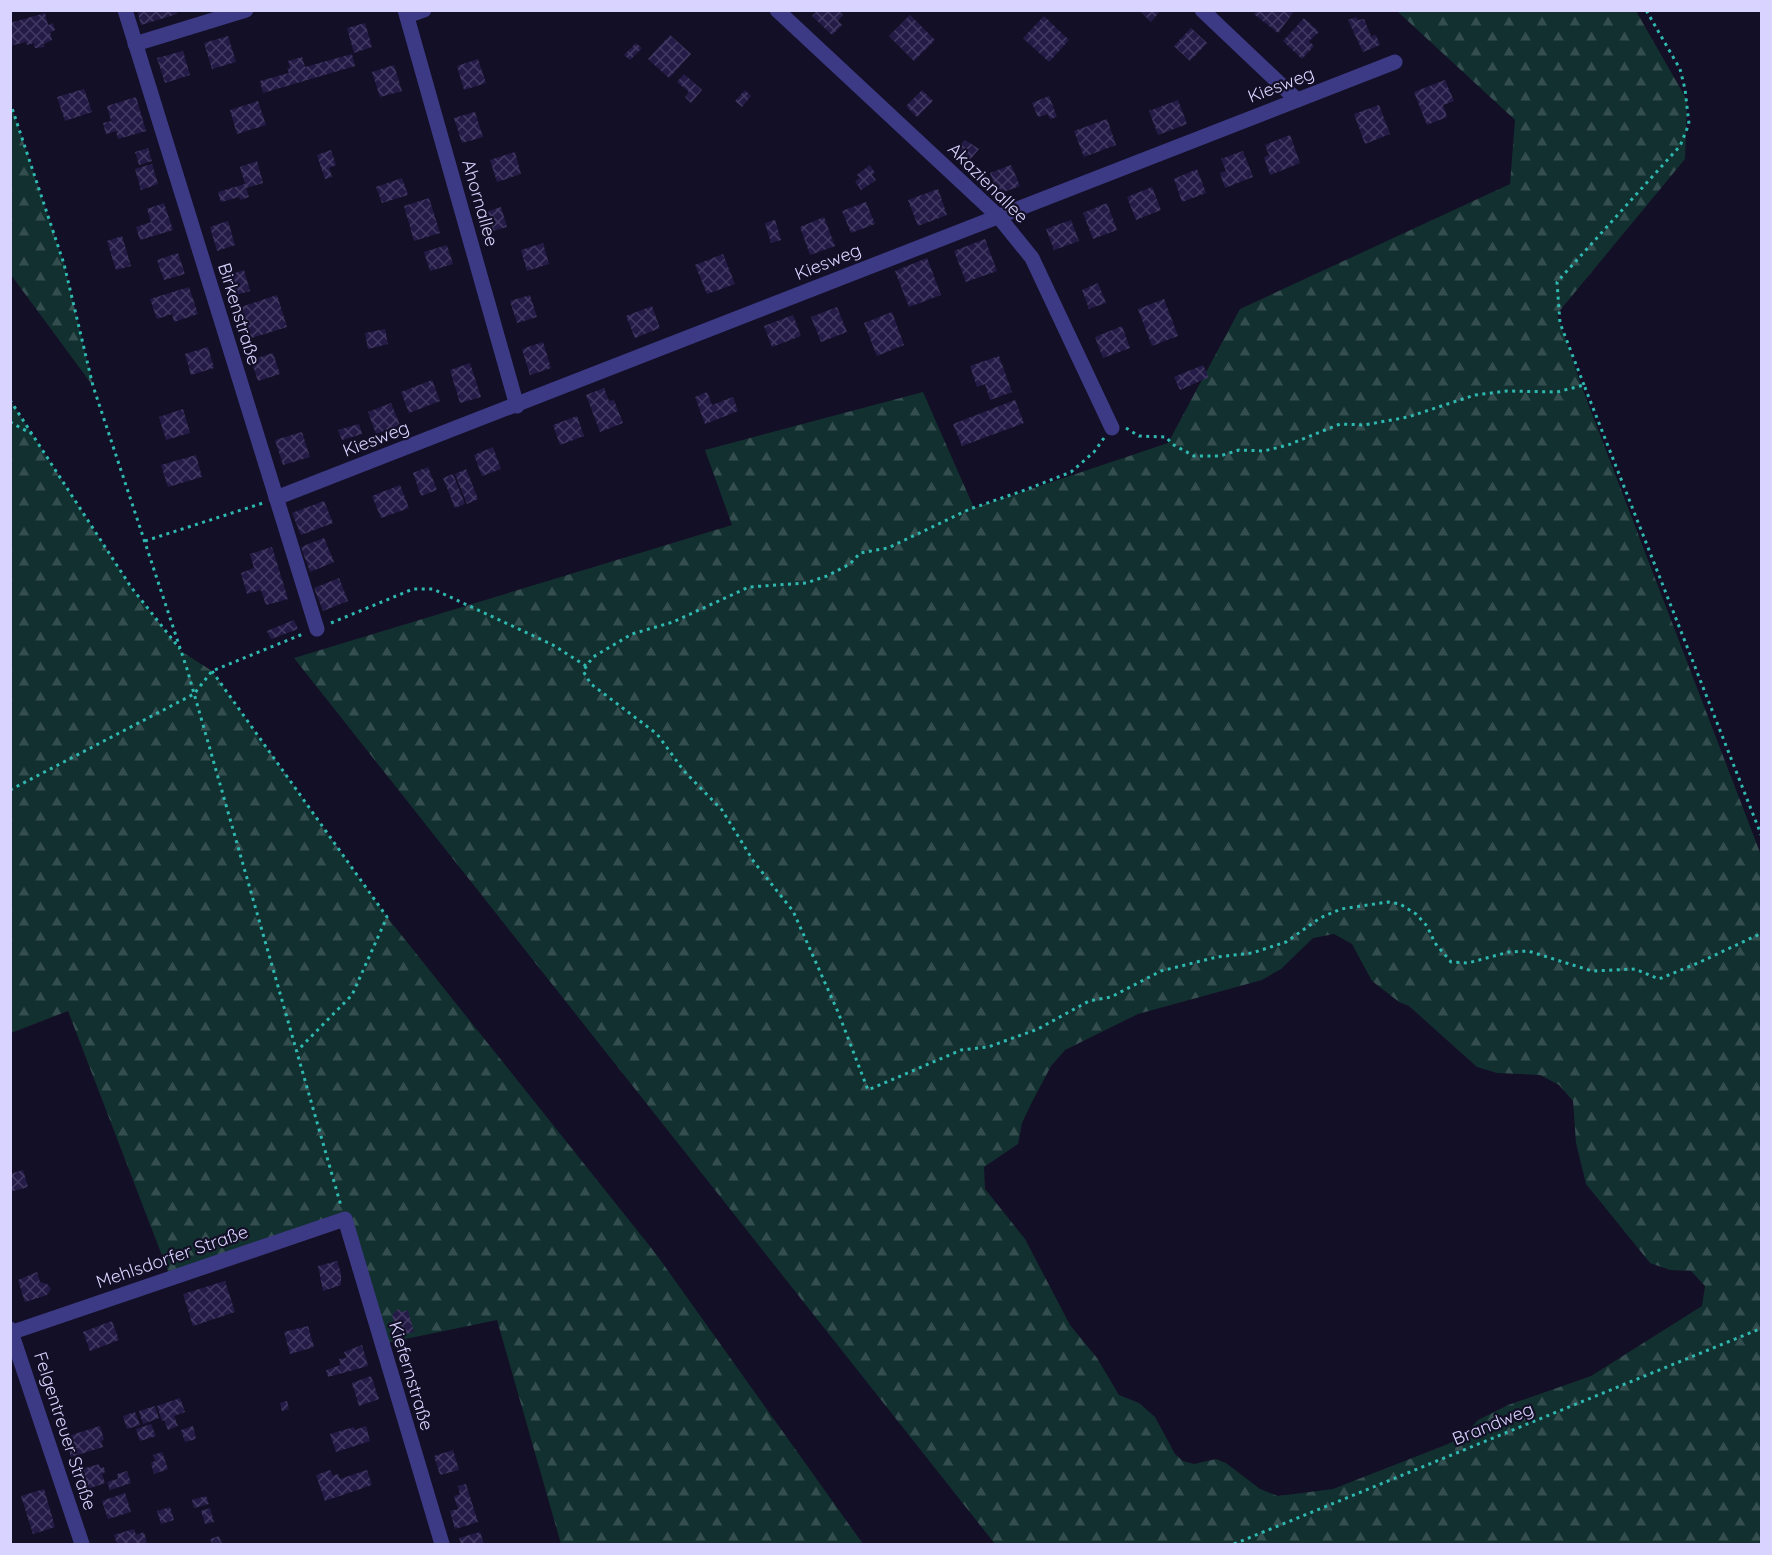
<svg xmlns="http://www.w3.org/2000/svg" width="1772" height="1555" font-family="Quicksand,sans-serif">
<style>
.forest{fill:url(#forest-firs);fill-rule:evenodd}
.building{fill:url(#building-cross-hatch)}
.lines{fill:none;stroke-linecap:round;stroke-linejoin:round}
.path{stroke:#2fb8b0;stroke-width:3;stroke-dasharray:3 4.5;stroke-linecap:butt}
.minor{stroke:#3d3a85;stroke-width:15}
.labels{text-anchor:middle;stroke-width:4.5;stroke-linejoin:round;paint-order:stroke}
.street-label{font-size:18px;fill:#d9d4ff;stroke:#130f26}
</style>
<defs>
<pattern id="forest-firs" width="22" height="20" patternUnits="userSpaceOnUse" patternTransform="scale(1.5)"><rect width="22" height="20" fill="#12302f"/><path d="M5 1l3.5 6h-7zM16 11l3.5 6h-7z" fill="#344d4e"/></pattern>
<pattern id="building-cross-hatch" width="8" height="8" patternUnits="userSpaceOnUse" patternTransform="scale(1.5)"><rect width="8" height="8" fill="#241b47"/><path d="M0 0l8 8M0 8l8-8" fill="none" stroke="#433b63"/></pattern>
</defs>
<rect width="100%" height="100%" fill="#130f26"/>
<g class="forest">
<path d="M1397,11H1636L1687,100L1685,159L1557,314L1581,385L1761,855V1544H995L294,658L732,525L705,450L923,392L974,508L1168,443L1240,309L1510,184L1515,120ZM1334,934L1352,944L1372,981L1399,1002L1409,1006L1477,1067L1497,1073L1540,1075L1559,1085L1573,1101L1576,1143L1586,1184L1650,1263L1670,1270L1691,1271L1705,1286L1702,1306L1591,1376L1508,1405L1478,1420L1463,1436L1448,1444L1333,1489L1278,1496L1260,1489L1226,1463L1216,1459L1194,1464L1183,1461L1175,1454L1155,1417L1139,1403L1119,1395L1097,1358L1070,1325L1025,1239L985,1189L984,1167L1018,1144L1022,1123L1031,1104L1051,1066L1065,1050L1138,1014L1262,980L1281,969L1313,938Z"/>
<path d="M10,102L64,264L93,386L11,275Z"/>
<path d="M10,400L131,587L181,651L212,671L387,917L656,1254L863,1544H561L497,1320L381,1344L345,1219L171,1279L68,1011L11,1033Z"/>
</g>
<g class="building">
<path d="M137,10H176L177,14L141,25Z"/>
<path d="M818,10H838L843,15L838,21L842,25L832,35L812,16Z"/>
<path d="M1139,10H1161L1151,22Z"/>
<path d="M1257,10H1295L1278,33L1254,14Z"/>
<path d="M45,13L48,25L53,23L55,30L50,32L52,40L43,44L45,47L35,48L34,43L27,45L26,42L10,46V23Z"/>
<path d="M910,15L935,40L914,61L889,36Z"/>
<path d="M1044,16L1069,40L1049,62L1023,38Z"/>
<path d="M1356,17L1358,20L1364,19L1371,36L1376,35L1380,45L1363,52L1348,20Z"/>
<path d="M1304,18L1319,32L1309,41L1314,46L1302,59L1283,41Z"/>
<path d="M365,23L372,47L354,53L347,28Z"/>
<path d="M1191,28L1207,43L1190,61L1174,46Z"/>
<path d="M670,35L691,54L669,78L648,59Z"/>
<path d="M228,36L236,62L212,69L204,43Z"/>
<path d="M636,43L642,48L630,60L624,55Z"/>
<path d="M183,51L190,75L165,83L157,58Z"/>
<path d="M352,54L355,66L263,93L260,81L289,73L287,68H290L288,61L302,57L305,67Z"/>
<path d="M478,59L486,83L464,90L457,66Z"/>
<path d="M394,65L402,91L380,97L372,72Z"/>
<path d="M684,74L702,90L691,103L685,97L689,92L677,82Z"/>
<path d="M1445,80L1454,101L1443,105L1447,117L1427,125L1414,92Z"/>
<path d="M84,89L92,112L65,121L57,97Z"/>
<path d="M745,90L751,96L742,107L735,101Z"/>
<path d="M922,90L933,101L917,117L906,106Z"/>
<path d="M1049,96L1057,117L1050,119L1048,114L1038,117L1032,103Z"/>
<path d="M136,97L146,131L118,139L116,131L106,134L103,123L111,121L107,106Z"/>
<path d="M1178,100L1187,124L1158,135L1149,111Z"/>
<path d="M258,101L266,125L237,134L230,110Z"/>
<path d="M1379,105L1390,134L1365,144L1354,114Z"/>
<path d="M475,112L483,137L462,143L454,118Z"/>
<path d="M1107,119L1116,145L1084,157L1074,131Z"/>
<path d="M1290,135L1300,163L1270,175L1264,157L1269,155L1265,145Z"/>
<path d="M965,140L979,149L968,162L955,151Z"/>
<path d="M148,148L152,161L139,165L135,152Z"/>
<path d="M331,150L336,165L329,168L332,177L325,179L317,155Z"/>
<path d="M1243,151L1253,177L1225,188L1220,173L1226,171L1221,159Z"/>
<path d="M515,152L521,174L497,182L490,160Z"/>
<path d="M257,161L263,183L246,188L249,197L240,200L239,197L221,202L218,192L245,184L240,167Z"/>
<path d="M152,164L158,184L141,190L135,169Z"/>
<path d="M870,165L875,173L872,175L876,180L861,190L855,181L860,178L857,175Z"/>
<path d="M1011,165L1020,186L998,194L990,173Z"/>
<path d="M1197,169L1206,193L1182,202L1174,179Z"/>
<path d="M402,178L408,195L382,203L376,187Z"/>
<path d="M1152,187L1161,210L1136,220L1127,197Z"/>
<path d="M938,189L947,215L918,226L908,200Z"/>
<path d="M429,198L440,233L414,241L404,206Z"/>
<path d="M866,202L875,224L851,233L842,211Z"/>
<path d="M164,203L173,230L140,240L136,227L151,222L147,209Z"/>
<path d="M1107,203L1117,230L1093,239L1083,213Z"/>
<path d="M501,207L507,227L489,232L483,213Z"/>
<path d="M824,217L835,246L810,255L800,227Z"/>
<path d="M775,220L781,240L771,243L765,223Z"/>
<path d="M1071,220L1079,241L1054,250L1046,229Z"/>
<path d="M228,221L235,245L217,251L210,227Z"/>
<path d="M122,236L131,266L116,270L107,241Z"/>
<path d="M985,239L997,271L966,282L954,251Z"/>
<path d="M543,243L549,264L527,271L521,250Z"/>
<path d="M447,245L453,264L430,271L424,252Z"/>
<path d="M178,253L185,274L164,280L157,260Z"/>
<path d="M723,254L735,284L707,294L695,265Z"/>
<path d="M927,258L941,295L909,307L895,271Z"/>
<path d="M244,270L250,291L232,296L226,276Z"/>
<path d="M1098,283L1106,303L1089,309L1082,290Z"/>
<path d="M189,287L198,314L174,322L172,314L157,319L150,299Z"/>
<path d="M277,295L287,327L245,340L235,309Z"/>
<path d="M530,295L537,317L517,323L510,301Z"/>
<path d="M1164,299L1178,336L1152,346L1138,309Z"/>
<path d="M652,306L660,328L635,338L626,316Z"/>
<path d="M837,307L847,332L821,342L811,317Z"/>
<path d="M892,312L904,345L877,356L864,323Z"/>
<path d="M793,315L801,336L772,347L764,326Z"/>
<path d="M1122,326L1130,348L1103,358L1095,337Z"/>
<path d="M385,329L388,344L368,349L365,333Z"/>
<path d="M543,342L551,368L530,375L522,349Z"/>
<path d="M208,347L214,368L191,375L185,354Z"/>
<path d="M273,353L280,374L258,381L251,360Z"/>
<path d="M999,356L1012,392L990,400L985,384L977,387L970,366Z"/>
<path d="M470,363L481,397L460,403L450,370Z"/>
<path d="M1203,365L1209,377L1180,390L1174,377Z"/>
<path d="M432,380L440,401L409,413L401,392Z"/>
<path d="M604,388L609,401L614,400L623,423L600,432L586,395Z"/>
<path d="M707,392L712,405L733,397L738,411L705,424L695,397Z"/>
<path d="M1015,400L1024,423L962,446L953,424Z"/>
<path d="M391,403L400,425L376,434L368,412Z"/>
<path d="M183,409L190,433L166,440L159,417Z"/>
<path d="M577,416L584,436L560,445L553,425Z"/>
<path d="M359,424L362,434L342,440L338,430Z"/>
<path d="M302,432L310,457L283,465L275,440Z"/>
<path d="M493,447L501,469L482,476L474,455Z"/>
<path d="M196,455L202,477L168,487L161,465Z"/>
<path d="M428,467L437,490L421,496L413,473Z"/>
<path d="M466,469L478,499L467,504L455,474Z"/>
<path d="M453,474L465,504L455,508L443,478Z"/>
<path d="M400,485L409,508L381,518L372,496Z"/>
<path d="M324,501L333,523L301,535L292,513Z"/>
<path d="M324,538L334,562L310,572L301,547Z"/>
<path d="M272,547L288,599L266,605L261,590L247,594L241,573L254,568L250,554Z"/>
<path d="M339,578L348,601L323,611L314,588Z"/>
<path d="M294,620L298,629L271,639L267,631Z"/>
<path d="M23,1170L28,1187L10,1192V1174Z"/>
<path d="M337,1261L341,1273V1285L323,1291L318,1266Z"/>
<path d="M37,1272L40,1282L47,1284L51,1289L47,1295L25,1302L18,1280Z"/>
<path d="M225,1281L235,1312L193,1326L183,1294Z"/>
<path d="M398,1309L402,1312L408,1310L414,1332L398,1336L392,1315Z"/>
<path d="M112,1321L119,1340L90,1351L83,1332Z"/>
<path d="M308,1326L314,1347L290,1354L284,1332Z"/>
<path d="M362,1345L368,1366L328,1377L326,1370L341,1365L339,1359L345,1358L347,1359L344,1352Z"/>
<path d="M371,1376L379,1399L359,1406L352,1383Z"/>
<path d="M180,1398L185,1412L174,1416L178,1426L168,1430L164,1420L162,1421L157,1406Z"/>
<path d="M287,1401L289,1409L282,1411L280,1403Z"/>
<path d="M155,1406L159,1418L143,1424L139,1411Z"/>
<path d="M135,1412L140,1425L127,1429L123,1416Z"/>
<path d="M151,1424L156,1436L140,1441L136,1429Z"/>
<path d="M100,1426L104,1440L101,1441L103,1447L71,1457L65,1437Z"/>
<path d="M193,1426L196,1439L185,1442L181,1430Z"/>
<path d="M366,1426L370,1441L336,1452L330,1434L354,1427L355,1430Z"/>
<path d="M453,1450L459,1470L440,1475L434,1456Z"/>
<path d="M162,1452L168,1469L154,1474L151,1463L155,1461L153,1455Z"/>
<path d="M99,1464L100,1468L104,1467L105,1472L102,1474L105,1483L82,1491L76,1471Z"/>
<path d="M330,1470L333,1476L338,1474L340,1479L367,1470L372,1485L325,1501L316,1475Z"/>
<path d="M127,1471L131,1483L110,1490L107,1482L118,1479L117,1474Z"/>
<path d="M466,1484L478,1522L455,1529L450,1511L458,1509L454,1496L460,1494L458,1486Z"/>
<path d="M44,1489L55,1527L33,1534L21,1496Z"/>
<path d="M125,1493L131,1512L108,1519L102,1501Z"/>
<path d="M206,1496L209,1504L194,1508L192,1500Z"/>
<path d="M170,1507L174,1520L161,1524L157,1511Z"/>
<path d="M210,1508L214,1522L205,1524L201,1511Z"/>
<path d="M134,1529L136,1535L144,1532L147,1544H117L114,1535Z"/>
<path d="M480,1532L484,1544H461L459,1538Z"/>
<path d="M219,1536L222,1544H212L210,1539Z"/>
</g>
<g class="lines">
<g class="path">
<path d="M10,102L64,264L93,386L187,669L341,1206"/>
<path d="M1584,385L1560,323L1557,282L1680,146L1689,124L1685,89L1680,69L1646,10"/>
<path d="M10,400L131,587L180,649"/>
<path d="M10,422L32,434"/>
<path d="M1126,428L1139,436L1166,437L1172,444L1194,456H1220L1239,450L1264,451L1288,445L1340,424L1364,425L1408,417L1475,395L1507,391L1557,392L1584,385L1762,837"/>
<path d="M1104,438L1094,452L1071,472L1025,490L970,509L888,548L860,553L850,564L827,576L806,583L749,587L673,622L632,634L593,657L583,671L591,684L657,734L684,771L722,810L754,862L793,911L838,1012L868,1090L961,1050L988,1047L1038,1029L1089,1001L1111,997L1161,971L1217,957L1252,953L1286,942L1320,918L1341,909L1388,902L1400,904L1416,914L1427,926L1435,943L1451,962L1468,963L1509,952L1528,951L1592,971L1635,969L1659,979L1698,963L1762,933"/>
<path d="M145,541L263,503"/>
<path d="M331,623L413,589H433L553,645L586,666"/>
<path d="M212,671L387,917L352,995L297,1051"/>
<path d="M10,790L194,694L212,671L303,634"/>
<path d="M1234,1544L1762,1328"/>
</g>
<g class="minor">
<path d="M125,10L317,629"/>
<path d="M405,10L517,406"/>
<path d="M777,10L998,216L1032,258L1112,428"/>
<path d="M1202,10L1297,100"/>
<path d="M407,16L424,10"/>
<path d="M135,44L246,10"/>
<path d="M276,498L1395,62"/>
<path d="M10,1329L82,1544"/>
<path d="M10,1333L345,1219L442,1544"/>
</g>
</g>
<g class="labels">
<g class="street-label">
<text transform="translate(1281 85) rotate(-21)" y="6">Kiesweg</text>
<text transform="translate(988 183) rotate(45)" y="6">Akazienallee</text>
<text transform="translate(480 203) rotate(74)" y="6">Ahornallee</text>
<text transform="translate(828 262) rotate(-22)" y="6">Kiesweg</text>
<text transform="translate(239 314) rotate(73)" y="6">Birkenstraße</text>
<text transform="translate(376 439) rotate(-21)" y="6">Kiesweg</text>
<text transform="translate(172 1257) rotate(-19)" y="6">Mehlsdorfer Straße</text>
<text transform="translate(411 1376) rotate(73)" y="6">Kiefernstraße</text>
<text transform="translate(1493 1424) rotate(-22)" y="6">Brandweg</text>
<text transform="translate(65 1431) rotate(72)" y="6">Felgentreuer Straße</text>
</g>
</g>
<rect width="1772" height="1555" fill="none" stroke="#d9d4ff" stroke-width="24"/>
</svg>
